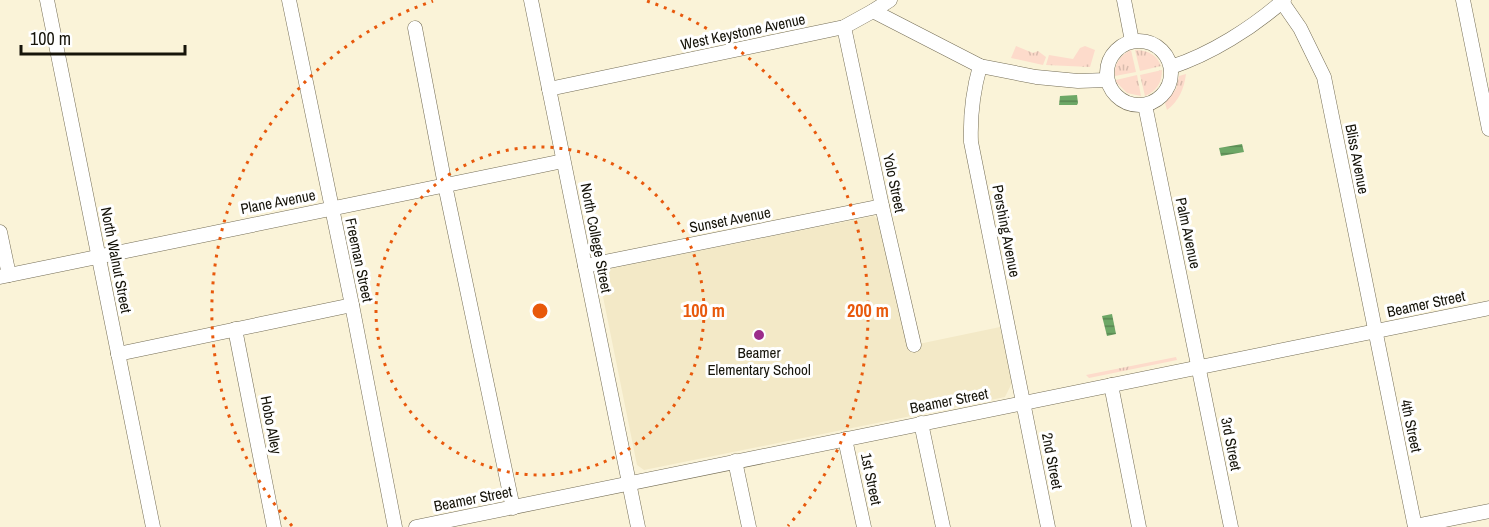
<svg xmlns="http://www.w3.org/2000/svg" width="1489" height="527" font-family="'Archivo Narrow',sans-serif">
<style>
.built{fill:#f3e9c7}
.grass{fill:url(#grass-tufts)}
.water{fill:url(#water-rules)}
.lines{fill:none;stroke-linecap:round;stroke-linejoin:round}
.minor-casing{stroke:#746d56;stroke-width:15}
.minor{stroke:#fff;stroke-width:14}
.ring{fill:none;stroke:#e8590c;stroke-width:3;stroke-dasharray:3 6}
.poi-dot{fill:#9c2c8a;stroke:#fff;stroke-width:2}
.labels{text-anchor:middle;stroke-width:6;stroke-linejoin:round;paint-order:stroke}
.street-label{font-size:15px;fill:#16140a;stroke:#fff}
.poi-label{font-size:15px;fill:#16140a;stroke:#fff}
.centre{fill:#e8590c;stroke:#fff;stroke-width:3}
.ring-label{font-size:18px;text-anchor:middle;font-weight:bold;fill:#e8590c;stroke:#fff;stroke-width:6;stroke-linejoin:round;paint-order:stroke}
</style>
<defs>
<pattern id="grass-tufts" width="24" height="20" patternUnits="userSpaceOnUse" patternTransform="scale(1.5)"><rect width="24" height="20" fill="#fddbcb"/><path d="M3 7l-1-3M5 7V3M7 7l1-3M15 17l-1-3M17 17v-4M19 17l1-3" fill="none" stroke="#d8bbad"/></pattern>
<pattern id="water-rules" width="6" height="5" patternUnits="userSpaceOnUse" patternTransform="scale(1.5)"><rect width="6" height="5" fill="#6da766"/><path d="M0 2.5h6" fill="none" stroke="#598752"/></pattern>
</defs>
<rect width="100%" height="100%" fill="#faf3d8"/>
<path class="built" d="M874,216L885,225L909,346L1000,327L1013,381L1005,397L644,470L637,465L599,277L603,270Z"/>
<g class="grass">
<path d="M1016,46L1033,53L1038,51L1046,57L1043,65L1011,58Z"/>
<path d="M1085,46L1095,50L1090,67L1046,65L1049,55L1073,59L1080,48Z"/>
<path d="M1131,50L1136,72L1115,76C1114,64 1120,55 1131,50Z"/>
<path d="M1135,50C1148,50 1157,55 1161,66L1140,71Z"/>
<path d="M1162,70C1162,82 1157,91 1145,96L1140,75Z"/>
<path d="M1186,74C1184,89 1179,101 1167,110L1165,103L1176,89L1179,76Z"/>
<path d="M1137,75L1141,96L1127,93L1116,82V80Z"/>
<path d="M1176,357L1177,360L1089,378L1086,375Z"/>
</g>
<g class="water">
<path d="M1077,95L1078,103L1077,105H1059L1060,96Z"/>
<path d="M1242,144L1244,152L1221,156L1219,148Z"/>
<path d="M1112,314L1116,334L1107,336L1102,316Z"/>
</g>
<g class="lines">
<g class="minor-casing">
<g id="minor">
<path d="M47,0L153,527"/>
<path d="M289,0L352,305L395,527"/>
<path d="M531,0L638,527"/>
<path d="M1124,0L1132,41"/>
<path d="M1463,0L1489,129"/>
<path d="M1282,2L1300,28L1324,77L1415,527"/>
<path d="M873,11L890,0"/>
<path d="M844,27L882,206L914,345"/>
<path d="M415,28L445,185L513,508"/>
<circle cx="1139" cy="73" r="32"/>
<path d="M980,66C973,91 970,116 971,142L1048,527"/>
<path d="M1171,67C1211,54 1252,28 1284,0"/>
<path d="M549,89L844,27L873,11L980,66L1036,77L1078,81L1107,80"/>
<path d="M1145,105L1231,527"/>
<path d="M0,232L9,275"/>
<path d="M585,266L882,206"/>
<path d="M0,277L563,161"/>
<path d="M235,329L274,527"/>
<path d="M118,354L352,305"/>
<path d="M1111,385L1139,527"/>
<path d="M921,423L943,527"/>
<path d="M845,439L864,527"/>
<path d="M735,461L749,527"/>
<path d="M1415,526L1489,511"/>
<path d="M416,527L1489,308"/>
</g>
</g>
<use href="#minor" class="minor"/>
</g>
<g class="ring">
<circle cx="540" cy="311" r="164"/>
<path d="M292 526A328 328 0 0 1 433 1M647 1A328 328 0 0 1 788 526"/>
</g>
<circle class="poi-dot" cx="759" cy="335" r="6"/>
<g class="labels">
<g class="street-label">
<text transform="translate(743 32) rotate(-12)" y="5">West Keystone Avenue</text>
<text transform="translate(1357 159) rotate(79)" y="5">Bliss Avenue</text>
<text transform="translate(894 183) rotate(78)" y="5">Yolo Street</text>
<text transform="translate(278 202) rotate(-11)" y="5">Plane Avenue</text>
<text transform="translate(730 220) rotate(-11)" y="5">Sunset Avenue</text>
<text transform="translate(1006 231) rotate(79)" y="5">Pershing Avenue</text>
<text transform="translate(1188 233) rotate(78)" y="5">Palm Avenue</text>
<text transform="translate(596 238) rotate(79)" y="5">North College Street</text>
<text transform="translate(116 260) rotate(79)" y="5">North Walnut Street</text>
<text transform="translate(359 260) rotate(78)" y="5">Freeman Street</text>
<text transform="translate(1426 304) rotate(-12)" y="5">Beamer Street</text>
<text transform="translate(949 401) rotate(-11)" y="5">Beamer Street</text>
<text transform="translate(271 425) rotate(79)" y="5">Hobo Alley</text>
<text transform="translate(1411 426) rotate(78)" y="5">4th Street</text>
<text transform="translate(1231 444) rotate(79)" y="5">3rd Street</text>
<text transform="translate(1052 461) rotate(79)" y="5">2nd Street</text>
<text transform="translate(871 479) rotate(78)" y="5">1st Street</text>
<text transform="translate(473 499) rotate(-11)" y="5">Beamer Street</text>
</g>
<g class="poi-label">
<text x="759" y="358">Beamer<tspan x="759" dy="17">Elementary School</tspan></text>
</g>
</g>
<circle cx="540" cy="311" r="9" class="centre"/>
<g class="ring-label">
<text x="704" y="317">100 m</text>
<text x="868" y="317">200 m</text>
</g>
<path d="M21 45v9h164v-9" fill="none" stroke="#16140a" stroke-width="3"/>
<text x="30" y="45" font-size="18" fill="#16140a" stroke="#ffffff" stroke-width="4.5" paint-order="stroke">100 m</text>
</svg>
